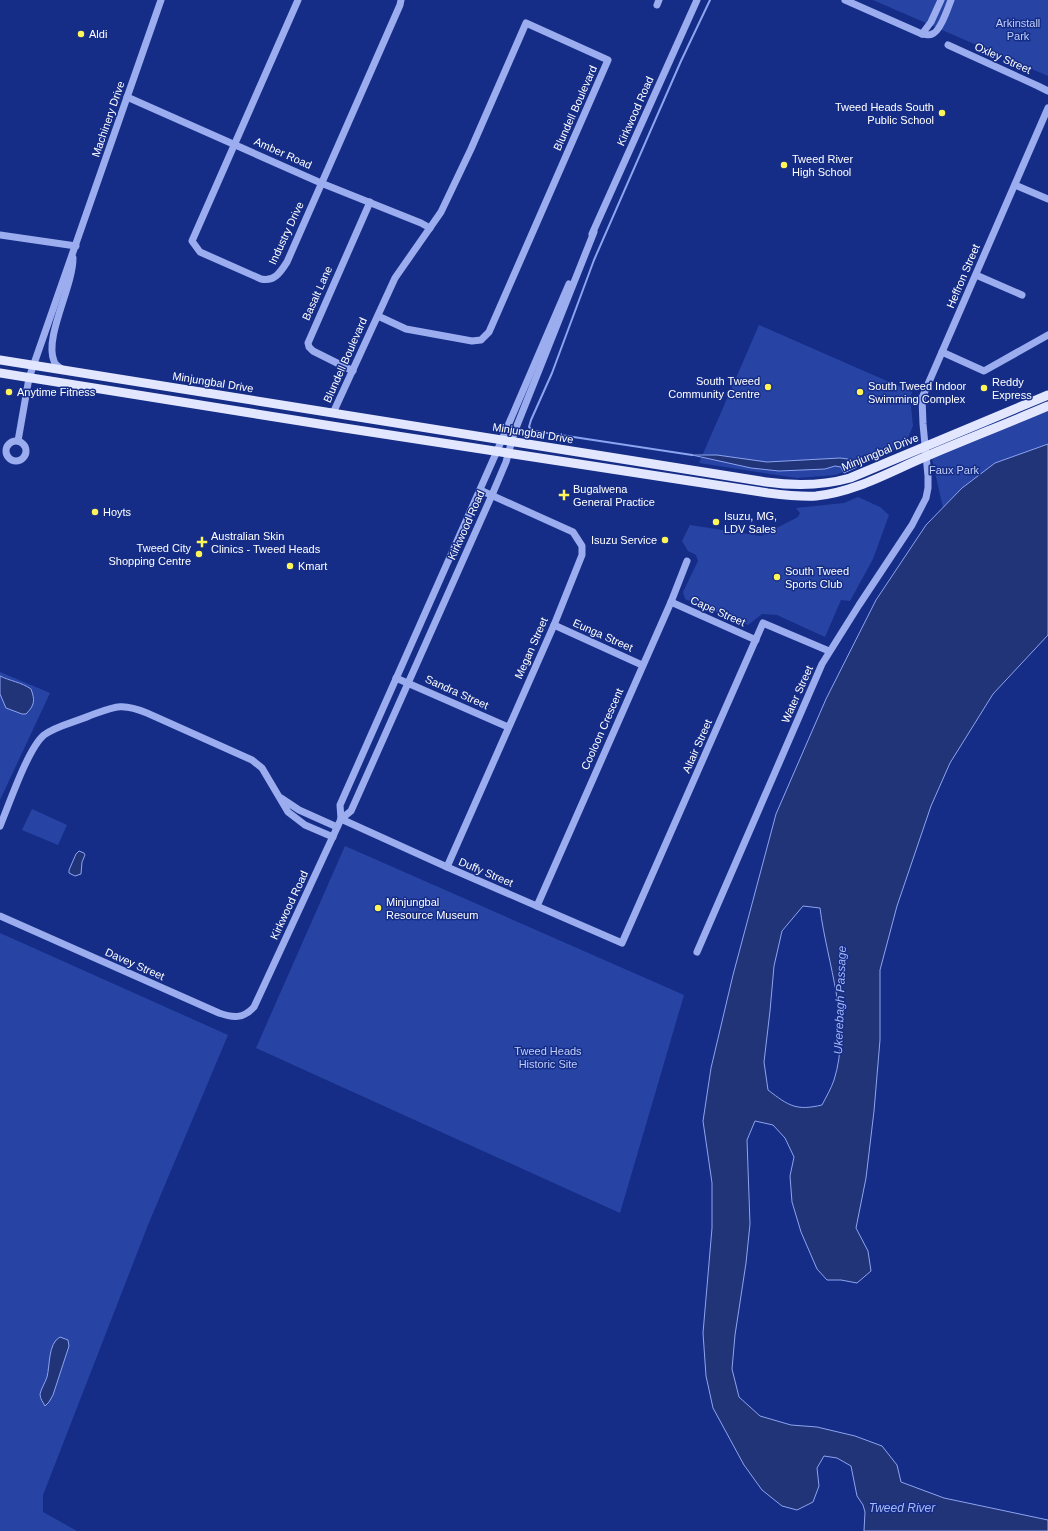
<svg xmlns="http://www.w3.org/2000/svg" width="1048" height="1531" font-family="Arial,sans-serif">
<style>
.green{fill:#2744a5}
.water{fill:#223478;stroke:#8da4f1;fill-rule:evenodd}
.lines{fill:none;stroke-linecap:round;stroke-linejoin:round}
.stream{stroke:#8da4f1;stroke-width:2}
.minor{stroke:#9badee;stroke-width:7}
.major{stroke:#e2e7ff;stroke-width:9}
.poi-dot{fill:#fff558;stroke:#152d87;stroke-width:1.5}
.labels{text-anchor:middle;stroke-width:3;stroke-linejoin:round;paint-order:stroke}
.park-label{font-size:11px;fill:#c0cefa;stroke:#152d87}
.poi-label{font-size:11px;fill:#fff;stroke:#152d87;text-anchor:start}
.street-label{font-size:11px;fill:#fff;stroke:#152d87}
.water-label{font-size:12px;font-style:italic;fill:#a6b8f6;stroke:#152d87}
</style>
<rect width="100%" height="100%" fill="#152d87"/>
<g class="green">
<path d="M873,0H1048V76Z"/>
<path d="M759,325L912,392L910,397L913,426L905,445L836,475L797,478L699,463Z"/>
<path d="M1048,411V444L995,463L962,488L943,508L932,459Z"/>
<path d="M858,497L880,507L889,515L873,559L850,601L841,600L825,637L777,615L762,614L748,625L685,599L683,592L698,561L696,555L688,551L682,541L690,525L761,536L798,517L800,513L796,508L844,503Z"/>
<path d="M0,672L50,693L0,800Z"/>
<path d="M32,809L67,825L58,845L22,830Z"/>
<path d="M345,846L684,995L620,1213L256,1048Z"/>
<path d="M0,933L228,1035L148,1225L43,1495V1512L77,1531H0Z"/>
</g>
<g class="water">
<path d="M1048,444V635L993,694L950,763L931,806L897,906L880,970V1040L874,1111L866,1178L856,1228L868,1251L871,1271L857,1283L841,1280H827L817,1269L801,1232L792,1202L790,1176L794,1157L785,1138L773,1125L755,1121L747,1140L750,1224L746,1263L735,1335L732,1369L739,1397L760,1416L791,1425L817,1427L855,1436L882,1446L897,1465L901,1482L944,1498L1048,1520V1531H864L865,1512L863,1505L857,1496L851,1466L837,1458L824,1456L817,1468L819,1486L813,1502L797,1510L782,1506L762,1490L744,1465L713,1408L706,1376L703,1333L712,1228V1183L703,1121L711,1068L733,975L776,814L826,699L876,600L926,525L962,488L995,463ZM803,906L820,908C827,964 852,1024 834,1080C831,1089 826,1097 822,1105C796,1111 789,1106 768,1090L764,1062L770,1011L774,966L782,931Z"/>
<path d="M692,455H717L767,462L840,458L848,459L857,467L844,473L841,467L835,466L825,469L779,471L751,468Z"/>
<path d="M0,676C10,681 21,682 31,689C35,700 35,705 26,714H22L6,708L0,694Z"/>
<path d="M79,851L84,853L85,855L82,862L81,874L75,876L69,873V870L76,854Z"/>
<path d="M60,1337L68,1340L69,1346L53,1395L49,1402L45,1406C43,1402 40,1399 40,1394C41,1389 45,1383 47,1377C50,1366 48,1343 60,1337Z"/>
</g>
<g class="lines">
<path class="stream" d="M692,455L534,431L529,427L531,420L552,373L594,260L681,61L710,0"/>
<g class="minor">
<path d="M298,0L192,241L200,252L261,279C274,282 280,273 287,262L400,5L401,0"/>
<path d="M845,0L922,34C926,34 929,36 932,34C940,32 948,8 951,0"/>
<path d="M657,5L659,0"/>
<path d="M922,34L931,22L941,0"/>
<path d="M948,45L1038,86L1048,91"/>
<path d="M127,97L321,183L421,223L430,228"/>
<path d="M1015,185L1048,199"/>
<path d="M592,234L697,0"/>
<path d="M0,235L76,246"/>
<path d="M976,275L1022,295"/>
<path d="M942,352L984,371L1048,335"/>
<path d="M62,369C59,367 55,365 54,361C44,337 73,287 73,258"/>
<path d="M353,371L313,351L309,347L308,343L370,202"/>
<path d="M333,413L395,278L441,212L471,149L526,23L608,60L489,332L481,340L472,341L406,329L378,316"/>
<path d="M18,441L29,378L161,0"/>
<circle cx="16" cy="451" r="10"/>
<path d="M671,602L756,640"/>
<path d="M554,625L642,665"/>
<path d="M396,678L508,727"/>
<path d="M281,798L299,810L337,827"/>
<path d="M341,819L340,805L497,451L569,284"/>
<path d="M341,819L447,867L622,943L763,623L829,651"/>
<path d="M0,826C9,805 28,748 44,735C56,726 75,722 89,716C114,707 121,702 147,713L252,760L262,768L288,812L305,825L333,837"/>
<path d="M447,867L554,625L582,555V546L573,532L480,490"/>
<path d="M537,906L671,602L687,561"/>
<path d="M0,916L219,1013C233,1018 243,1019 254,1007L341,819L351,811L492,495L506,462L514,433L594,232"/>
<path d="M697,952L822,664L859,605L912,525L926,498L928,488V476L923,424L922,398L1048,108"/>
</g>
<g class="major">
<path d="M0,360L766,482C795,486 822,486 850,478L1048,395"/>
<path d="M0,373L338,427L768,493C784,495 800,497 816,496C856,492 891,471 927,456C967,439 1008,423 1048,406"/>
</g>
</g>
<g class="poi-dot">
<circle cx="81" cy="34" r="4"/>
<circle cx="942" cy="113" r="4"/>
<circle cx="784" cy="165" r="4"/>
<circle cx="768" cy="387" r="4"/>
<circle cx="984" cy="388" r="4"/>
<circle cx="9" cy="392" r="4"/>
<circle cx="860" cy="392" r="4"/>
<path d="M562 489h4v4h4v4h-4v4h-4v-4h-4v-4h4z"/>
<circle cx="95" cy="512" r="4"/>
<circle cx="716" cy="522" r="4"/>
<circle cx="665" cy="540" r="4"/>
<path d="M200 536h4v4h4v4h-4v4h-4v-4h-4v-4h4z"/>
<circle cx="199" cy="554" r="4"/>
<circle cx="290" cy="566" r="4"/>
<circle cx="777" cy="577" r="4"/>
<circle cx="378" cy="908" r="4"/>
</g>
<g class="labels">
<g class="park-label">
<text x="1018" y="27">Arkinstall<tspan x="1018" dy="13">Park</tspan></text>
<text x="954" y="474">Faux Park</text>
<text x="548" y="1055">Tweed Heads<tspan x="548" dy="13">Historic Site</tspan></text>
</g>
<g class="poi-label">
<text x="89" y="38">Aldi</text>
<text x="934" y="111" text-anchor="end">Tweed Heads South<tspan x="934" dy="13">Public School</tspan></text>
<text x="792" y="163">Tweed River<tspan x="792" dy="13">High School</tspan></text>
<text x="760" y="385" text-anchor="end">South Tweed<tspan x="760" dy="13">Community Centre</tspan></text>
<text x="992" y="386">Reddy<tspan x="992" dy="13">Express</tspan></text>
<text x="868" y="390">South Tweed Indoor<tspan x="868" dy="13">Swimming Complex</tspan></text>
<text x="17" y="396">Anytime Fitness</text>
<text x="573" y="493">Bugalwena<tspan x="573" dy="13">General Practice</tspan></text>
<text x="103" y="516">Hoyts</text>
<text x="724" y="520">Isuzu, MG,<tspan x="724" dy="13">LDV Sales</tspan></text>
<text x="211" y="540">Australian Skin<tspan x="211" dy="13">Clinics - Tweed Heads</tspan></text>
<text x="657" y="544" text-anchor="end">Isuzu Service</text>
<text x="191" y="552" text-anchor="end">Tweed City<tspan x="191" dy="13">Shopping Centre</tspan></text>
<text x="298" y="570">Kmart</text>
<text x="785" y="575">South Tweed<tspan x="785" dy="13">Sports Club</tspan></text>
<text x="386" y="906">Minjungbal<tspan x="386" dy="13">Resource Museum</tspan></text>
</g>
<g class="street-label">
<text transform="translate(1003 58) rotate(24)" y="4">Oxley Street</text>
<text transform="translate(575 108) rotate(-66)" y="4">Blundell Boulevard</text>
<text transform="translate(635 111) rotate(-66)" y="4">Kirkwood Road</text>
<text transform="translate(108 119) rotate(-71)" y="4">Machinery Drive</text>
<text transform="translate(283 153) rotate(24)" y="4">Amber Road</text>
<text transform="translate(286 233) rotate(-65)" y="4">Industry Drive</text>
<text transform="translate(963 276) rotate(-67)" y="4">Heffron Street</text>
<text transform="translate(317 293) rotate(-66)" y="4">Basalt Lane</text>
<text transform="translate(345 360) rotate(-66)" y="4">Blundell Boulevard</text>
<text transform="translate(213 382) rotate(9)" y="4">Minjungbal Drive</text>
<text transform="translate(533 433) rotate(9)" y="4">Minjungbal Drive</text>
<text transform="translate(880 452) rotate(-22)" y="4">Minjungbal Drive</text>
<text transform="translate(466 525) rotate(-66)" y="4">Kirkwood Road</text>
<text transform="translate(718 611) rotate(24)" y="4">Cape Street</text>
<text transform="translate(603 635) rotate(24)" y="4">Eunga Street</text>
<text transform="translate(531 648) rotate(-66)" y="4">Megan Street</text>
<text transform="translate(457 692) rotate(24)" y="4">Sandra Street</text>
<text transform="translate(797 694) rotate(-66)" y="4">Water Street</text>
<text transform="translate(602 729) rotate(-66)" y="4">Cooloon Crescent</text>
<text transform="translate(697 746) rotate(-66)" y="4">Altair Street</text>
<text transform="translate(486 872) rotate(23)" y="4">Duffy Street</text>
<text transform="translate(289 905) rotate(-65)" y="4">Kirkwood Road</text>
<text transform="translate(135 964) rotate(24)" y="4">Davey Street</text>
</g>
<g class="water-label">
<text transform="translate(840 1000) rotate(-88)" y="4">Ukerebagh Passage</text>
<text x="902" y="1512">Tweed River</text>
</g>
</g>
</svg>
